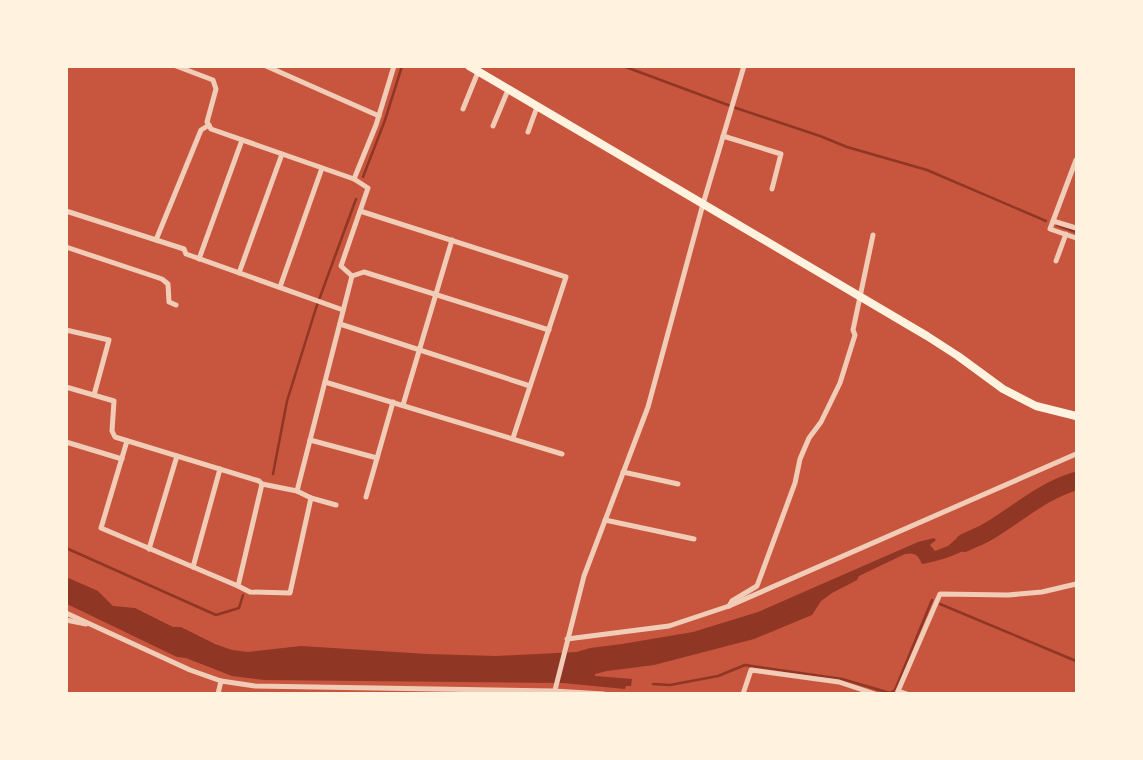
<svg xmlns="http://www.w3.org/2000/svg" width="1143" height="760" font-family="'IBM Plex Serif',serif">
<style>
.water{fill:#8f3625}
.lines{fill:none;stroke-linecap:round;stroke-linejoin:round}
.stream{stroke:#8f3625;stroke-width:2.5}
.river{stroke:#8f3625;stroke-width:18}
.minor{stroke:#f1ccb7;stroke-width:5}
.primary{stroke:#fff3e0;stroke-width:8}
</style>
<rect width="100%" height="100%" fill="#c8553d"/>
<path class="water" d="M986,533C972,551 944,560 922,564C918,555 915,552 905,554L859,576L857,580L832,593L821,601L812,615L754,639L654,665L607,671L595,674V676L632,679L631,686H626L625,689L563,683L264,680L232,676L186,658L177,657L67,604L66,577L98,591L113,606L135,608L173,627H181L215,644L232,650L248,652L301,646L427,654L496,656L577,652L590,648L622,644L693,632L758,612L918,542L934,538L936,540L930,545L935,551L948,546L956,539L969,535Z"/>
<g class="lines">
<g class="stream">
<path d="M623,66L736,108L820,136L847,147L927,170L1046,221"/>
<path d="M363,177L385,120L402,66"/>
<path d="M1057,225L1076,232"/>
<path d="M273,474L287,401L316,308L356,199"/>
<path d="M66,548L216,615L239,608L243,595"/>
<path d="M940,604L1076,661"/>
<path d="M653,684L670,685L718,676L745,665L842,679L890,693L895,690L932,600"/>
</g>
<path class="river" d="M964,543C972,539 981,536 989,531C1019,513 1042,491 1076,481"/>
<g class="minor">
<path d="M176,66L213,80L216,89L207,122L211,129L354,179L376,125L394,66"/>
<path d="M266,66L379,116"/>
<path d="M463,109L478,72"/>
<path d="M493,126L508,90"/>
<path d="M528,132L537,107"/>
<path d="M723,136L781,154L772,189"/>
<path d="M1076,160L1050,229L1076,238"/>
<path d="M66,211L184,249L186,254L343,310"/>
<path d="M360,211L566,277L513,438"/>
<path d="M1053,221L1076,228"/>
<path d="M156,240L201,130L209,125"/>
<path d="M66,247L162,279L168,284L169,302L176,305"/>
<path d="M199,259L242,140"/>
<path d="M1056,261L1066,234"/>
<path d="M239,273L282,154"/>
<path d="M352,276L364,272L549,330"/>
<path d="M280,287L322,168"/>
<path d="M340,324L530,386"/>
<path d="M66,330L109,340L94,395"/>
<path d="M325,382L562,454"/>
<path d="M66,387L114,401L112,431L115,437L259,481L262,484"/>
<path d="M403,405L452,240"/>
<path d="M310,440L377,458"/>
<path d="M127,441L101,528L238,586L262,484L297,491L352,276L341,266L368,188L354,179"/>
<path d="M66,442L122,459"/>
<path d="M623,472L678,484"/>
<path d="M297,491L311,498L336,505"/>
<path d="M366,497L393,402"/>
<path d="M605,520L694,539"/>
<path d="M149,549L177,456"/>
<path d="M193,567L220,469"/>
<path d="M238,586L250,592L290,593L311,498"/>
<path d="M729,606L732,601L757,586L795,483L800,459L809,438L821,422L840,383L855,335L853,330L873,235"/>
<path d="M66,613L190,670L221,681L255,686L554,691L604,694"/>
<path d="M66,620L86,624"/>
<path d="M567,639L669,626L729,606L1076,454"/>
<path d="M898,691L940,594L1008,595L1042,592L1076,584"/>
<path d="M218,694L221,681"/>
<path d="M554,694L584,576L648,407L703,204L744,66"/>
<path d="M743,694L751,670L839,682L875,694"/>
<path d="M898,694V691L907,694"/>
</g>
<path class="primary" d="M469,66L927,336L958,356L1003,389L1036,406L1076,416"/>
</g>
<rect width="1143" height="760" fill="none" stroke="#fff3e0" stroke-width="136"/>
</svg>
